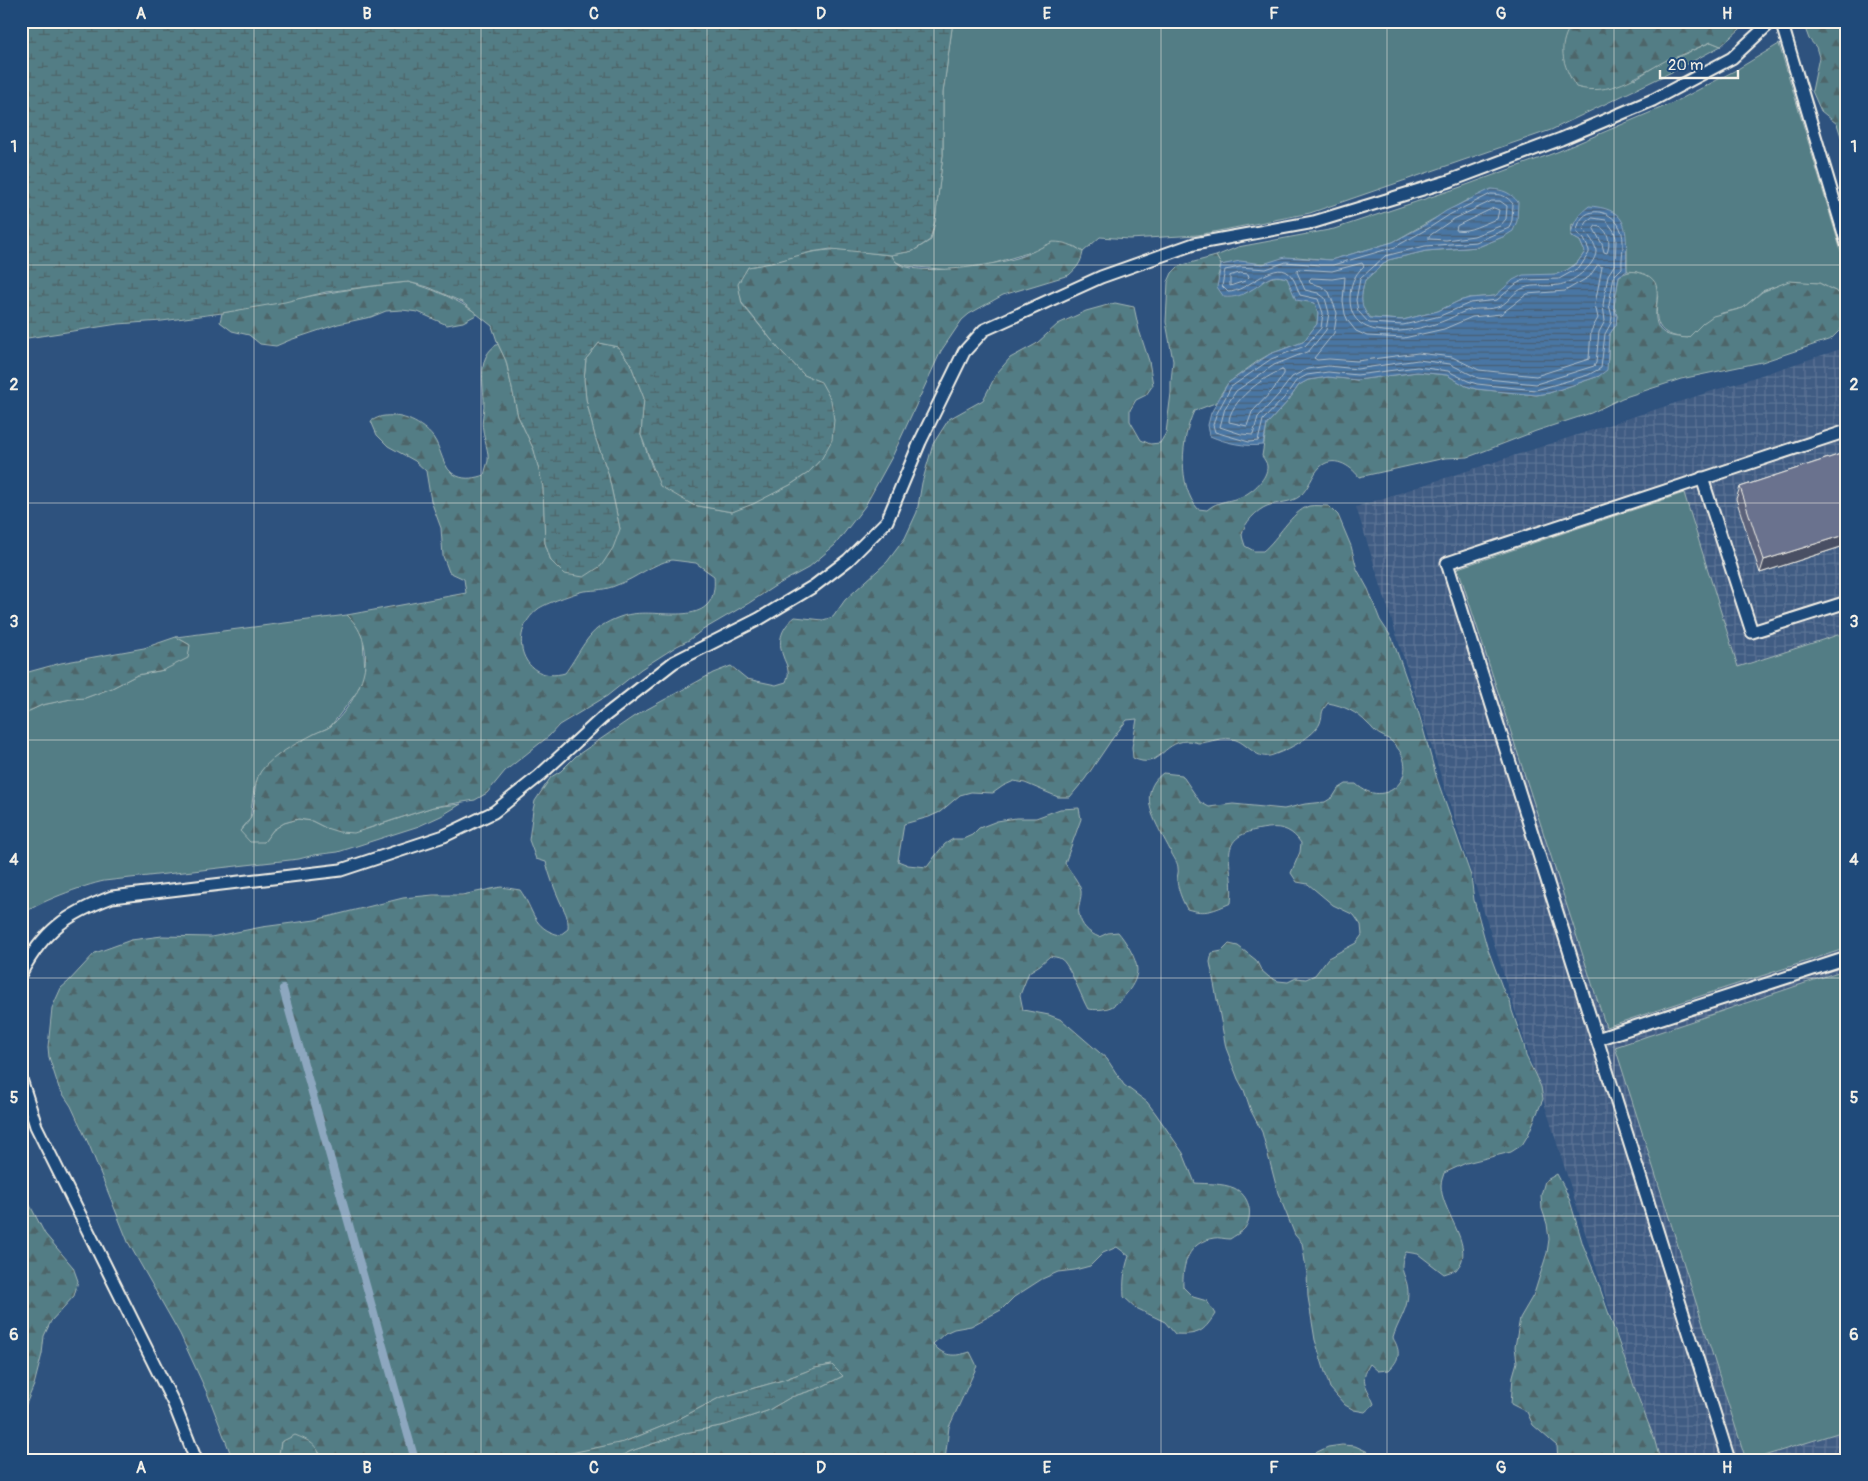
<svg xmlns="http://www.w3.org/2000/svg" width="1868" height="1481" font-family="Pangolin,sans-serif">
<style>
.industrial{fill:url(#industrial-grid)}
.grass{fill:#537d85;stroke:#a4b7b6}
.forest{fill:url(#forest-firs);stroke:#a4b7b6;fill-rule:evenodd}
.wetland{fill:url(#wetland-marsh);stroke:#a4b7b6}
.water{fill:url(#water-rules);stroke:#8da7bf}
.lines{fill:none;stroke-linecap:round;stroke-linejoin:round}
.shore{stroke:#b0c0cd;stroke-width:1}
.stream{stroke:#8da7bf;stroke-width:8}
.lane-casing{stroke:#f4f1e8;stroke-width:15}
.lane{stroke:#1f4a7a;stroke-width:11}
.wall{fill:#5b627a;stroke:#f4f1e8}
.shaded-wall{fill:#4a5063;stroke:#f4f1e8}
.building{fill:#6a728e;stroke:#f4f1e8}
.grid{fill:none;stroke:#f4f1e8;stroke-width:1;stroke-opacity:0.55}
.neatline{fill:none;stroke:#f4f1e8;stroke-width:2}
.grid-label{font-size:16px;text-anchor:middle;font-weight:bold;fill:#f4f1e8}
</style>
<defs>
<pattern id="industrial-grid" width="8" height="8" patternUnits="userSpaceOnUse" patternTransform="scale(1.25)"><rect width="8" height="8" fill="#405c83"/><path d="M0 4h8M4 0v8" fill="none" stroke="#5c7495"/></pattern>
<pattern id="forest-firs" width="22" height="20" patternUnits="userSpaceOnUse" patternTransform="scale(1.25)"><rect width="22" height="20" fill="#537d85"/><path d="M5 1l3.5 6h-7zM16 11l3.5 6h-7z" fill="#4e6569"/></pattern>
<pattern id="wetland-marsh" width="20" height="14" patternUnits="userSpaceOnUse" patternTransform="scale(1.25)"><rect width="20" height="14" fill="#537d85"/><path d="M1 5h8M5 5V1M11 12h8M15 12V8" fill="none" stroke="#4e6569"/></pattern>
<pattern id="water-rules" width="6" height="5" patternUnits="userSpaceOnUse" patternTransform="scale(1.25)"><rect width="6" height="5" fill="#4976a4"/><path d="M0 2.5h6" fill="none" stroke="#495f75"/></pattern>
</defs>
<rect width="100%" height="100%" fill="#2e527e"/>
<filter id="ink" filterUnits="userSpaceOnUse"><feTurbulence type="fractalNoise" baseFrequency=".02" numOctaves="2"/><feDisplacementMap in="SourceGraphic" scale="10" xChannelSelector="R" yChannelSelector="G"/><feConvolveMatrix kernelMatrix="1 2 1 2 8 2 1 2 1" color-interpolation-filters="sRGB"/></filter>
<g filter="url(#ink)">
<g class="industrial">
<path d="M1847,347V632L1738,668L1684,494L1606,1027L1847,948V969L1615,1047L1746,1460H1657L1356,507Z"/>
<path d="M1847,1430V1460H1751Z"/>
</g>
<g class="grass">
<path d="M953,21H1574L1570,27L1635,79L1667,59L1678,57L1711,42L1721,46L1680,68L1551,130L1310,213L1198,235L1129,239L1100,237L1083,252L1074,246L1031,252L985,266L951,270L906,266L896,262L891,255L913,251L931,240L935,221L943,155V93Z"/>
<path d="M1779,44L1847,271V297L1819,283L1789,282L1762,291L1743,308L1722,313L1703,323L1688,338C1656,336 1654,322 1658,294L1638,272L1627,271V248L1572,224L1571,236L1580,241L1585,252L1577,263L1567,270L1557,274L1546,275L1504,289L1495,296L1470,298L1459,301L1438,311L1403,320L1370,318C1358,305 1361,296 1365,280L1388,260L1426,251L1478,247L1505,236L1469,199L1393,242L1331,260L1297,257L1263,264L1240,262L1221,265L1216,256L1238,247L1334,229L1458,188L1557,152L1675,102L1736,70Z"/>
<path d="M1684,493L1738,667L1847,632V948L1606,1027L1458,568Z"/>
<path d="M347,615L357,625L363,639L365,671L360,688L330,727L314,734L300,743L254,788L250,819L240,831L264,842L273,830L284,823L298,819L312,821L326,828L367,829L433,807L461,804L441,816L419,826L338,852L314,855L299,859L104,881C85,885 34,903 21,916V720L29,711L42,705L71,699L85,698L112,688L137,675L164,670L190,645L176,637Z"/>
<path d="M1847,969V1430L1751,1460H1746L1615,1047Z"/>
</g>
<g class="forest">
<path d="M1574,21H1749L1721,46L1711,42C1700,46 1690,52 1679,56C1674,58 1669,58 1665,61C1637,76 1609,97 1576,87C1562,64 1556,45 1574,21Z"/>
<path d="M1834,21H1847V155L1837,124L1821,111L1812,91L1819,57L1816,47L1809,39L1805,28L1816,24Z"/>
<path d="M1053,242C1065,242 1073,245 1083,252C1081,263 1077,268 1069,275L1003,295L969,314L962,320L941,351L893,455L865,506L835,545L808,568L775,586L749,603L701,631L689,640L677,646L641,669L607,696L559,725L549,736L505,771L487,793L475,800L433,807L354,833L339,832L326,828L312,821L298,819L284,823L273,830L264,842H250L240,831C243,828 247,824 250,819C257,805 251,786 261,771C272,756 297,743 314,734C319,731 326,730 331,726C362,697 382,648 347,615L466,593L464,579L449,572L443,556L441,528L431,501L426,471L415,461L388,446L377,435L371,421C375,419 380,416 385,416C402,414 422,423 433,437C442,449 442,470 457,476C466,480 475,478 484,475C485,471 487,465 488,461C489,450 484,441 483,430C481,421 484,413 484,403C484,383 476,356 498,344L506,361L518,416L534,450L543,487L545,543L551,561L620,529L608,473L595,437L586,399L584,379L586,359L599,343L618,347L630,363L644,398L641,435L653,470L693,505L732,512L790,485L808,473L822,458L821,383L804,375L778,348L742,303L737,284L748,267C775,262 801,252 829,250C846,248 873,254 891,255C893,257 894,260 896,262C915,278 994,265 1017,258C1030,254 1041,247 1053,242ZM672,560L696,563L714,576C719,630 665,609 632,614C623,615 611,620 603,625C587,633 576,659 565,673C523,685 506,634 538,609C544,604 575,593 584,591C595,590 606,590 617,585C637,578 651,564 672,560Z"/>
<path d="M1216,256L1221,265L1218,276L1243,294C1261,286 1266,272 1287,278C1293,291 1300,301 1315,303L1318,313L1317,324L1303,342L1270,354L1258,361L1228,383L1215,403L1194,411C1181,439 1177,485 1198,509L1207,510C1218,500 1231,502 1243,496C1253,491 1268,478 1267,466C1267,463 1264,459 1262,456L1267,424L1288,401L1299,385L1308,380L1328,377L1357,380L1417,372L1447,375L1466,386L1476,389L1536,395L1549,393L1599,376L1608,360L1609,335L1616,325L1617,316L1614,306L1619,276C1627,272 1632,270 1641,273C1671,281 1648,310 1659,328C1665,337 1678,337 1688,338L1703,323L1713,316L1743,308L1762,292L1789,281L1819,283L1847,297V323L1831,339L1762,362L1681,379L1622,398L1591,413L1536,431L1479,453L1468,457L1445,458L1359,477C1350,465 1333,455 1320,467C1312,475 1309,488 1300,496C1292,503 1277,502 1267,506C1257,510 1244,523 1242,534C1242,538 1244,542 1245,546L1254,551H1263C1278,539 1291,512 1309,506C1315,505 1323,506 1329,506L1338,515L1351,546L1357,569L1368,589L1380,620L1392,638L1419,714L1437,779L1471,876L1474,900L1487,947L1504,992L1510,1001L1512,1011L1524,1045L1526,1056L1541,1087L1543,1099L1528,1135L1522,1145L1511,1152L1466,1163L1444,1173C1443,1177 1441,1181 1441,1185C1441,1209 1468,1238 1462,1260C1461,1264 1458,1267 1456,1270L1444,1274L1418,1254L1406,1252C1396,1271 1408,1275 1408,1293C1408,1310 1397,1323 1393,1338C1401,1352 1400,1359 1389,1370L1378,1371L1370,1364C1358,1381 1368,1387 1374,1404L1365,1412L1354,1410L1345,1405L1330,1388L1315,1340L1308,1297L1307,1274L1302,1243L1295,1235L1278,1193L1262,1132L1251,1111L1244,1090L1238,1079L1226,1048L1210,962L1212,953L1222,951L1229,944L1238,946L1256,960L1261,970L1269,977L1278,981L1288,982L1296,978L1306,979L1315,975L1328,958L1356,943L1362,935L1361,925L1354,915L1333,905L1308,884L1297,882L1291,873L1300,852L1301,843C1293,831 1283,826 1268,828C1210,835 1236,863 1231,903C1214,910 1206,915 1187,909C1182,900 1178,890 1177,880C1177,876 1179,872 1178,868C1178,863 1174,858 1172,854C1160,828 1133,796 1163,773L1182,775L1200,802L1209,807L1233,804L1284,809L1305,804L1325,802L1333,797L1338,789L1346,784H1356C1385,811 1423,775 1395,745C1390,738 1382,737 1376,732C1373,730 1371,726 1368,724C1357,712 1344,706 1328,703C1319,714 1324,712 1320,723C1315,736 1286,751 1273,755C1257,761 1249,745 1236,740C1223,735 1211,743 1198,743C1195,742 1191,741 1187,741C1161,742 1160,771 1133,758L1132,747L1137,719L1127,720L1112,739L1085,779L1070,797H1058L1025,783L1014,781L1003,786L993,793L971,792L960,795L940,812L929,817L904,824L898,861L908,865L927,867L939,851L945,844L953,839H963L972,835L979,828L997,821L1016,818H1036L1060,809L1079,808L1081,819L1065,863C1070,872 1079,881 1081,891C1082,898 1077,907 1079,914C1081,926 1089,933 1099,937L1108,933L1118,932C1125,940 1137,959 1137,970C1137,984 1122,1001 1111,1007C1103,1010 1095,1010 1088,1009C1082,999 1069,963 1061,959C1059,957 1053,957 1050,956L1040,965L1029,972L1020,995L1023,1010L1049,1015L1062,1020L1107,1059L1124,1085L1147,1102L1156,1114L1183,1153L1195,1183C1208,1184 1222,1183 1234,1188C1249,1195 1254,1214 1245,1228C1242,1232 1234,1236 1230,1239C1225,1239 1218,1237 1214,1238C1188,1242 1182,1265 1183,1287L1193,1297L1207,1301L1215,1314C1203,1333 1198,1335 1175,1334L1165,1322L1136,1308L1124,1297C1123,1282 1124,1270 1129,1256L1117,1247L1103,1253L1090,1266L1075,1270L1058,1272L1042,1279L1014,1297L1001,1310L971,1326L954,1329L945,1333L933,1344C944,1357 954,1357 970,1352L977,1366L949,1427L945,1460H612L631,1451L685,1433L725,1425L767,1411L791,1397L819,1388L843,1376L832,1365L815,1368L783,1380L719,1398L673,1422L624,1442L569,1454L537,1460H321L320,1453L281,1442L278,1460H233L208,1395L180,1334L128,1242L90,1147L71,1106L59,1088L49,1057L48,1047L52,1008L61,988L68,982L95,953L131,940L162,936L211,937L262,927L315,920L403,898L433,895H462L501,887L520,890C534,909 532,929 560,935L568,929C569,916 564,911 559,899C554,888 549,874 546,862L536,859L529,840L533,810L535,801L551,777L561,771L576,756L633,717L713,673L731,666L747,679L776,685L786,682C787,679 789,674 788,671C788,666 784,660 783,656C777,640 782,627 795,617L823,620L833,617L845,600L887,562L905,538L917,512L922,483L933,444L949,419L983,400L997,373L1010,358L1036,344L1058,324L1086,311L1115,303L1134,307L1139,330L1149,361L1153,385L1146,395L1136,400L1130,410V421L1141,440L1150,444L1160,443L1166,433L1171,393V382L1173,361L1166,322L1168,282L1172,273L1179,266Z"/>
<path d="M408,282C434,289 456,299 478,314L463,322L447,325L418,312L402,310L386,311L371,317L338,324L290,340L276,346L260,344L249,335L232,331L220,322L222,313C284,301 346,288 408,282Z"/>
<path d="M176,637L190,645L188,658L164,670L137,675L112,688L85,698L71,699L42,705L29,711L21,720V674L61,663L144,648Z"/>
<path d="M1557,1174L1564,1187L1570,1201L1583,1245L1595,1274L1636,1392L1654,1438L1660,1460H1558L1557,1446L1533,1425L1527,1412L1511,1404L1513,1376L1517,1362L1515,1347L1520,1318L1534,1294L1547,1253L1549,1239L1547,1224L1542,1209L1541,1195L1545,1181Z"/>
<path d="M21,1188L45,1234L73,1267L78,1281L74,1296L51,1321L44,1336L42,1354L34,1385L21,1416Z"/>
<path d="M1342,1445L1355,1446L1386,1460H1300L1328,1447Z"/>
</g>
<g class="wetland">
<path d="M21,21H953L943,93V155L935,221L930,240L913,251L891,255L831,249L811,252L771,263L748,267L738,284L742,304L778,348L804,375L821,382L831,400L834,420L832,440L822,458L808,473L790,485L753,504L732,512L693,505L660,486L641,435L644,398L630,363L618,347L599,343L586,359L584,379L586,399L595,437L608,473L620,529L613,548L601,566L584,577L564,574L551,561L545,543L543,487L534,450L518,416L506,361L498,344L492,326L462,302L428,287L408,282L388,284L326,292L285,302L222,313L162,321L118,324L21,339Z"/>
<path d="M832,1365L843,1376L819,1388L791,1397L767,1411L725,1425L685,1433L631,1451L612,1460H537L624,1442L673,1422L719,1398L783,1380L815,1368Z"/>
<path d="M295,1435C308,1440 319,1445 321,1460H278L281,1442Z"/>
</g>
<path class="water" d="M1491,189C1503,190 1510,192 1518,202L1517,221L1513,231L1505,236L1478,247L1426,251L1388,260L1365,280C1361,295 1359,306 1370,318L1403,320L1438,311L1459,301L1470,298L1495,296L1513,280L1523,275L1557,274L1567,270L1577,263L1585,252L1580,241L1571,236C1573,222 1578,215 1589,206C1636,209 1624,238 1627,271L1619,276L1614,306L1617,316L1616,325L1609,335L1607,370L1599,376L1549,393L1536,395L1476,389L1466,386L1447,375L1417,372L1357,380L1328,377L1308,380L1299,385L1288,401L1267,424L1263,445C1245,447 1226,443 1210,436L1208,425L1211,413L1228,383L1270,354L1303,342L1317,324L1318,313L1315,303L1296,300L1287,278C1268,272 1266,282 1251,290C1243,295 1234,298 1224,297L1217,287L1221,265L1240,261L1263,264L1285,257L1331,260L1393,242L1427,224L1446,211Z"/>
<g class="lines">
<g class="shore">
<path d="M1491,194C1501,194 1507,196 1513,204L1512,220L1509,228L1476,242L1425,246L1385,256L1360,279L1356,300L1358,311L1369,323L1403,325L1416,322L1440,316L1470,303L1497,300L1516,284L1524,280L1559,279L1580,267L1589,253V250L1584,239L1577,233C1578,205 1610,206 1620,228C1626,240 1621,255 1622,268L1614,276L1609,305L1612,316L1611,323L1605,334L1601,368L1588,375L1536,390L1477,384L1468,381L1448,371L1417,367L1357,375L1328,372L1307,375L1296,381L1284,398L1263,420L1258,441L1249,442L1215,432L1213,425L1216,415L1231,387L1271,359L1305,346L1321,328L1323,313L1318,299L1300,295C1297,289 1296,282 1292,277C1278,255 1246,293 1228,292L1222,286L1225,270L1240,267L1266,269L1286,262L1320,265H1333L1395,247L1429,228L1449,215Z"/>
<path d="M1492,201H1500L1507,206L1506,219L1500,226L1474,236L1446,240L1429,239V236L1452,220Z"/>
<path d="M1494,208L1499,210L1497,219C1484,223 1469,233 1456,230L1457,226Z"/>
<path d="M1593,218L1606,220L1614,231L1616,238L1615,264L1608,275L1603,305L1605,321L1599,332L1596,363L1594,366L1536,384L1478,378L1450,364L1418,360L1357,369L1328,366L1307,369L1292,377L1279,394L1258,417L1253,435L1241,434L1220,427L1225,408L1236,391L1274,365L1309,351L1326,330L1329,313L1325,298L1318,293L1305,290L1297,272L1298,269L1332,271L1362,263L1364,266C1353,276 1350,286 1350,300C1351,345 1415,331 1441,322C1450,319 1457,314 1466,311C1477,307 1489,311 1500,306C1509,302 1514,291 1524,288C1533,284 1547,287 1558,285C1571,284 1595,266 1596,252C1596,243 1588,235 1583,229L1587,222Z"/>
<path d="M1596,226C1609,228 1611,243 1607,253L1604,252L1602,244L1594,229Z"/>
<path d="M1598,265L1602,267L1595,304L1598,318L1591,331L1589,359L1536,376L1479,370L1452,357L1418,353L1357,361L1329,359L1317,360L1314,358L1334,333L1337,313L1329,292L1321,286L1310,283L1309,280L1311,278L1332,279L1345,277L1343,301L1345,314L1348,321L1356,331L1367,336L1404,338L1444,329L1472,317L1501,314L1527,294L1565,291L1589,277Z"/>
<path d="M1240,273L1248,274L1249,277L1245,281L1230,286V276Z"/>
<path d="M1282,370L1284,371V374L1273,390L1252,412L1247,426L1229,422C1229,402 1264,376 1282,370Z"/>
</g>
<path class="stream" d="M283,989L415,1460"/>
<g class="lane-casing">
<g id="lane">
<path d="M1781,21L1847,244"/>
<path d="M1702,478L1752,632L1847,602"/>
<path d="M21,973C44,930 67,914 112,897L341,870L444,836L494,812L539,776L602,718L674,662L759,619L814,586L848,560L887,521L920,442L964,352L984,330L1101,277L1194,244L1314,222L1449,181L1561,139L1653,100L1732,58L1772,21"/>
<path d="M1597,1039L1447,563L1847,431"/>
<path d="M21,1079L36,1126L174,1404L196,1460"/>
<path d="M1729,1460L1597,1039L1847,958"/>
</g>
</g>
<use href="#lane" class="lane"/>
</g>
<path class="wall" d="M1847,452V545L1760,573L1736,499L1740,487Z"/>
<path class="shaded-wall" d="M1847,534V545L1760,573L1764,560Z"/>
<path class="building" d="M1847,452V534L1764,560L1740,487Z"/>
</g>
<path class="grid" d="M254,21V1460M481,21V1460M707,21V1460M934,21V1460M1161,21V1460M1387,21V1460M1614,21V1460M21,265H1847M21,503H1847M21,740H1847M21,978H1847M21,1216H1847"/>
<rect width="1868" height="1481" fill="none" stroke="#1f4a7a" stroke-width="55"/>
<path d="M1660 70v8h78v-8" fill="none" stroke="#f4f1e8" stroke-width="2.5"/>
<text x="1668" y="70" font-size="15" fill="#f4f1e8" stroke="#1f4a7a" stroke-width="4" paint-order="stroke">20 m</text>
<rect x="28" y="28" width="1812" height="1426" class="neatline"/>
<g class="grid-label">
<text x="141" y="19">A</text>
<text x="367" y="19">B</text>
<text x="594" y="19">C</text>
<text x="821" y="19">D</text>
<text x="1047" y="19">E</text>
<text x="1274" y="19">F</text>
<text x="1501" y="19">G</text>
<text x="1727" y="19">H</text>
<text x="14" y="152">1</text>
<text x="1854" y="152">1</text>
<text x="14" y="390">2</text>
<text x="1854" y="390">2</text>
<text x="14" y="627">3</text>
<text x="1854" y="627">3</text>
<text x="14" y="865">4</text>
<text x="1854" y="865">4</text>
<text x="14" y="1103">5</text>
<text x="1854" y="1103">5</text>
<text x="14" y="1340">6</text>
<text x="1854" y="1340">6</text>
<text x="141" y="1473">A</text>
<text x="367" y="1473">B</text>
<text x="594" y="1473">C</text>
<text x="821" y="1473">D</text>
<text x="1047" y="1473">E</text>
<text x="1274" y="1473">F</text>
<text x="1501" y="1473">G</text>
<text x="1727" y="1473">H</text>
</g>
</svg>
